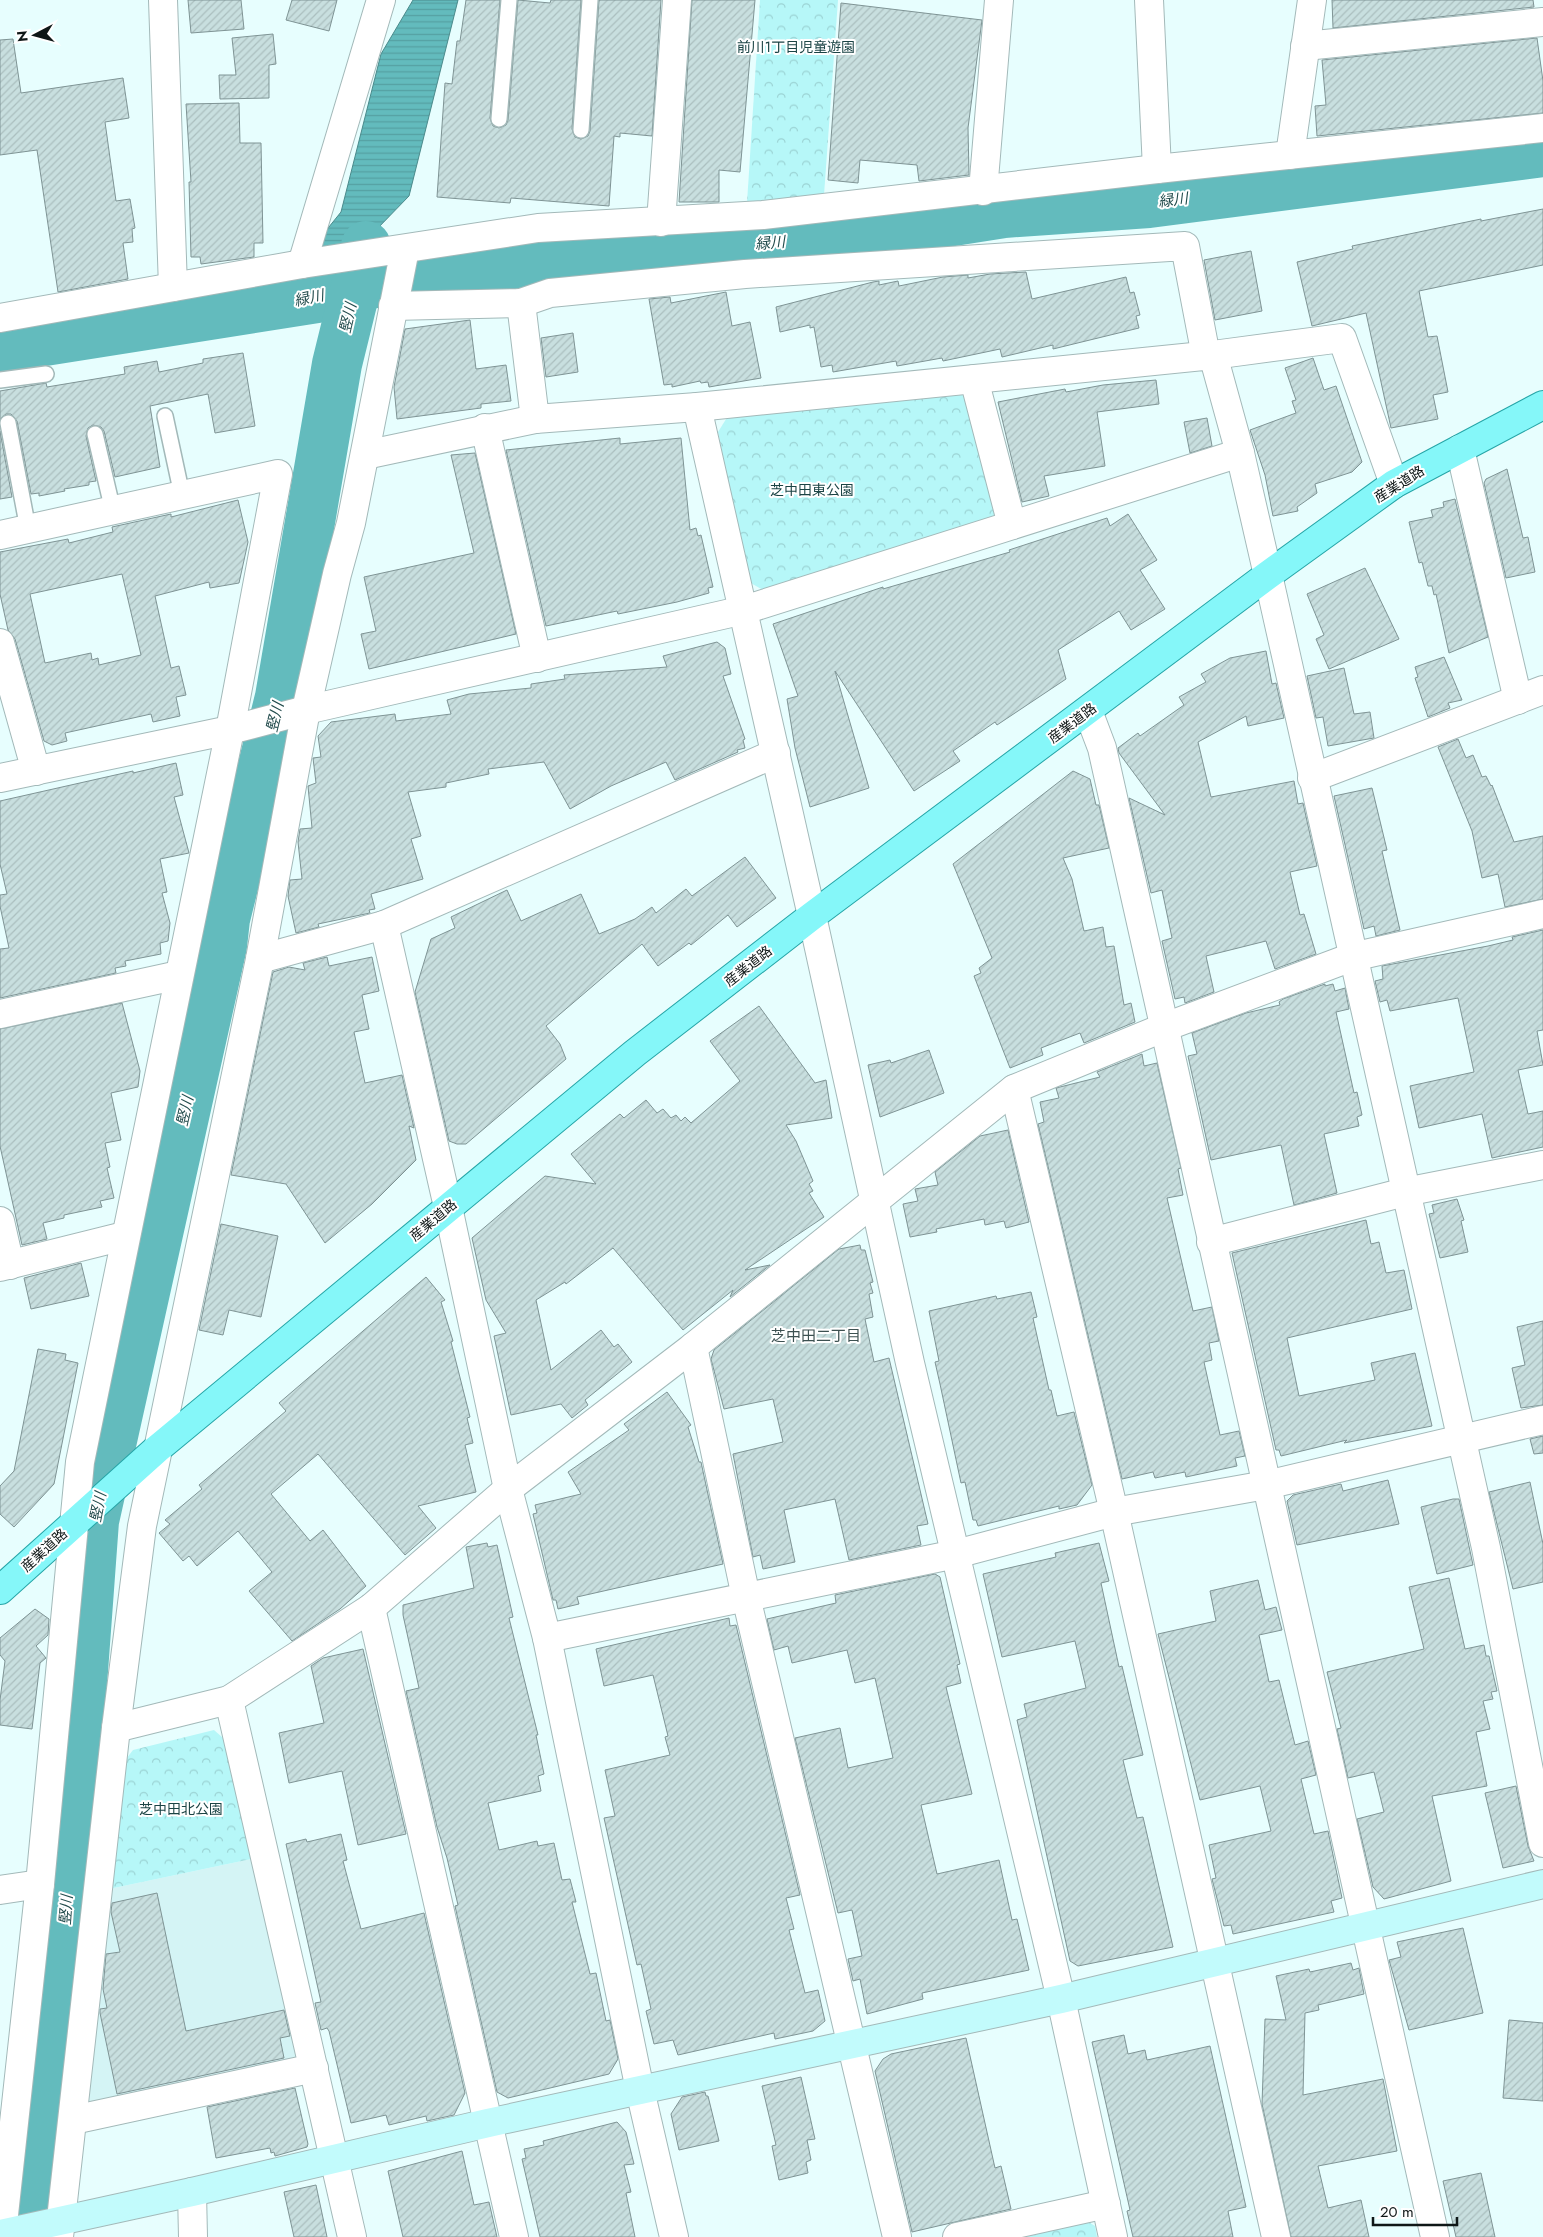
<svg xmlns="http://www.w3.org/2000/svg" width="1543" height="2237" font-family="Jost,'Noto Sans JP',sans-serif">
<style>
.built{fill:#d4f4f5}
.park{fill:url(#park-crowns)}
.water{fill:url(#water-rules);stroke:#4a8a8b}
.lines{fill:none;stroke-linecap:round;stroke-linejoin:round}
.river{stroke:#63bbbd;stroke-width:50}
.building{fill:url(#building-hatch);stroke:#7f9495;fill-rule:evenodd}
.lane-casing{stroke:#a3b9b9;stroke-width:18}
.street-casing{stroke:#a3b9b9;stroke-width:30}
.secondary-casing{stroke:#a3b9b9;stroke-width:30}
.primary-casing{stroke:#26a5a7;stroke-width:30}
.lane{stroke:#fff;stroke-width:15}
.street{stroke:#fff;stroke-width:28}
.secondary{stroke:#c2fbfc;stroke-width:28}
.primary{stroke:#85f7f9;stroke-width:28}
.labels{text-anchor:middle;stroke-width:4;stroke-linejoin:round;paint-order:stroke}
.park-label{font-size:14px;fill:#1b4445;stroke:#fff}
.street-label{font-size:14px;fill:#0f1717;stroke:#fff}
.water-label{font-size:15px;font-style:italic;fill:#234c4d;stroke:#fff}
.neighbourhood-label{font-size:15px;fill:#3d5151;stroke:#fff}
</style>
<defs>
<pattern id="park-crowns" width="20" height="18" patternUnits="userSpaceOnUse" patternTransform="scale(1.25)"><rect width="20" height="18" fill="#b6f7f8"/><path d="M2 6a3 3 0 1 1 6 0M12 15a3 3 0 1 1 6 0" fill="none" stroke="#9bd3d4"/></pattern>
<pattern id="water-rules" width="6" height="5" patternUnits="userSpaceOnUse" patternTransform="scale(1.25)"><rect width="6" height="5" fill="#63bbbd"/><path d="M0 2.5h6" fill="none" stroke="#55a0a2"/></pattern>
<pattern id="building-hatch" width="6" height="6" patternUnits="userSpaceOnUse" patternTransform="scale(1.25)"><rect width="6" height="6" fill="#c8dfdf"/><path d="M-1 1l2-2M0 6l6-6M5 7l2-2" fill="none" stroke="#abbfbf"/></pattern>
</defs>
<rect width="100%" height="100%" fill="#e7fefe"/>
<path class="built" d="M256,1858L301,2057L92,2109L87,2102L109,1889Z"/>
<g class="park">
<path d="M760,0H838L824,195L747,203Z"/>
<path d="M962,395L973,402L998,508L994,517L763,590L749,582L718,432L728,416Z"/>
<path d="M214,1730L231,1745L256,1858L109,1889L123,1763L133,1750Z"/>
<path d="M1082,2218L1095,2226L1097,2237H998Z"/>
</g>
<path class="water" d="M413,0H458L409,196L375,231L357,313L306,311L320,238L341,212L381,54Z"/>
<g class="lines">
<g class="river">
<path d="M0,348L317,298L355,286L520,263L858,236L1004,213L1149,203L1543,152"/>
<path d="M29,2237L36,2161L62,1957L94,1521L222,946L225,919L280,697L337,364L366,246"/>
</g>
</g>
<g class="building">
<path d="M188,0H241L244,29L191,33Z"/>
<path d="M292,0H337L329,31L286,20Z"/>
<path d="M466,0H500L490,118L493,126L499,128L506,125L508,120L518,0L550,3L551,0H581L572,129L575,137L581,139L588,136L590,131L599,0H661L652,136L620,133V137L614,136L609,206L511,198L510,203L437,197L445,83L452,84L457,41H460Z"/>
<path d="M692,0H755L740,172L719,170V202H679Z"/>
<path d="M1332,0H1533L1534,7L1333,28Z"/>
<path d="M841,3L982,20L968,128L969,175L919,181L917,165L860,160L858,183L828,180Z"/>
<path d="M273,34L276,64L269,65V98L220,99L219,75H236L232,38Z"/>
<path d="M1537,38L1543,81V113L1317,136L1315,106L1326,105L1322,60Z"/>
<path d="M13,39L21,93L123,78L129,118L105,122L116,201L130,199L135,228L132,229L133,242L123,243L128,279L58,292L37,150L0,155V40Z"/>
<path d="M239,103L240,143H261L263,243H254V257L201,264L200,257H191L189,182H191L186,104Z"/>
<path d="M1543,209V265L1419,291L1428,337L1437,336L1448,392L1433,395L1438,419L1391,428L1366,313L1312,326L1297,262L1353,249L1352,246L1481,219V221Z"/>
<path d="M1251,251L1262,311L1215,320L1204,260Z"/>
<path d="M1026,272L1032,299L1126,277L1130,293L1134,292L1140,315L1136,316L1139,328L1053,349V345L1002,357L1000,349L943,361L942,358L897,366L896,361L833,372L832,365L821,367L814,327L810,328V325L780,332L776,307L873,282L879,281V285L898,281L899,286L943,277L968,275V278L990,274Z"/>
<path d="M726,292L732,326L750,322L761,378L709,387L708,382L701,383L700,381L672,387V384L664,385L649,299L670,297L671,303Z"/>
<path d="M470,320L476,369L506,365L511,401L481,404V408L397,419L394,387L405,329Z"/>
<path d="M573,333L578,372L546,377L541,338Z"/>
<path d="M243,353L255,426L215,433L208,394L150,406L160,467L115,477L104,431L101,427L93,425L88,428L86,436L96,481L89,482V485L64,489L65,491L39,496V493L31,494L17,421L11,414H6L0,419V391L46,383L47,387L125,374L124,367L157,361L159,372L203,363V359Z"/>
<path d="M1313,358L1324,390L1336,386L1362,462L1352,472L1315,484L1317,493L1297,507L1298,511L1273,516L1265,475L1250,430L1296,413L1292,401L1296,400L1285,368Z"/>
<path d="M1156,380L1159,404L1097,412L1105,466L1044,476L1049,496L1022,502L998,402L1065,389L1066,392L1103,385Z"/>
<path d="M1207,418L1212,446L1190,453L1184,422Z"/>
<path d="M0,431L12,497L0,499Z"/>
<path d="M620,438V444L681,438L690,530L696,528L698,536L701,535L713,587L708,588L709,593L677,602L618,614L617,611L546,626L506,450Z"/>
<path d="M475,453L516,634L369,669L361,634L376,631L364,577L474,553L451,455Z"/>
<path d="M1507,469L1523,538L1528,537L1535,572L1506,578L1484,483L1486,479Z"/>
<path d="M1455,499L1488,637L1449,653L1436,594L1434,595L1432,586H1428L1422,562L1419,563L1409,522L1433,517L1431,510L1444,507L1443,502Z"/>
<path d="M238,500L248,542L239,583L210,588L209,582L155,596L171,668L179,666L186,695L176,697L180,716L153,722L151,714L65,733L67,741L52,745L44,741L15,639L8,630L0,594V552L68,539L69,543L113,532L112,527L171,514V517ZM122,574L141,655L99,665L98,658L92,660L91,653L45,663L30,594Z"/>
<path d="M1128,514L1157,560L1140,570L1165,609L1131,630L1119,611L1058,650L1066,679L997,725L995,722L953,751L960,761L914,791L835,671L869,788L810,807L795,748L787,699L798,696L773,624L883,587V589L1010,552L1009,550L1107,518L1110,526Z"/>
<path d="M1365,568L1399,639L1329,669L1316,639L1324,635L1307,594Z"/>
<path d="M717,642L725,648L731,674L723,676L745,739L743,740L745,748L737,750L738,752L675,780L666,762L611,786L570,809L544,762L488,769L489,774L446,783V787L408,792L421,836L411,839L423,879L371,894L375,909L369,910L370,913L318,924L319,927L296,933L288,896L290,880L302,879L298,842L300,829L312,828L308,786L316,783L313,758L321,757L318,736L331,722L395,714L396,721L451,714L447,700L469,694L531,688V684L565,679L564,675L667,667L663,656Z"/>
<path d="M1266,651L1272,684L1276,683L1284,718L1248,726L1246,716L1198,742L1211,797L1294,781L1298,804L1303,803L1317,866L1290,872L1300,915L1304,914L1316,954L1275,969L1266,941L1206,956L1214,992L1185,1003L1184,997L1175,999L1162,941L1172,938L1162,890L1151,893L1129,798L1165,815L1119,753L1118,748L1138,733L1140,736L1184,705L1179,697L1206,682L1201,674L1230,658Z"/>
<path d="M1444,657L1462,700L1448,703L1450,708L1428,717L1415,678L1418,677L1415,667Z"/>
<path d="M1344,668L1354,714L1370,712L1374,738L1328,746L1323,717L1316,718L1307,676Z"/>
<path d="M1458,739L1466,758L1473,755L1482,777L1486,776L1491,786L1492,785L1514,842L1543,836V899L1505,907L1498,874L1482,878L1472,831L1438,747Z"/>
<path d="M176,763L183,795L174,797L189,853L160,859L167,892L162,893L170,923L168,941L160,943L161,954L125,961L126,966L115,968L116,973L0,998V949L9,948L0,906V895L7,894L0,864V801L133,771V773Z"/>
<path d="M1073,771L1090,779L1096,805H1099L1109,848L1063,858L1072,879L1084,931L1103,927L1106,947L1114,946L1124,1005L1131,1003L1135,1022L1084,1043L1080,1033L1041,1048L1043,1055L1010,1068L974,976L981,973L979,968L992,958L953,864Z"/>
<path d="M1372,788L1387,850L1382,851L1400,930L1376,936L1374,926L1364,929L1334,796Z"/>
<path d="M745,857L776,898L737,927L728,915L691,945L689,943L658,966L642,944L546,1026L560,1044L566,1059L466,1144H457L449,1141L415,992L431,939L455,928L451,917L507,890L521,921L581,894L599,934L635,919L652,907L656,913L686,889L692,896Z"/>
<path d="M1543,930V1030L1537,1031L1543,1065L1518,1070L1528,1114L1543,1111V1147L1492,1158L1482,1114L1419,1128L1410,1086L1474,1072L1458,998L1390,1011L1387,1000L1380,1002L1375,981L1383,979L1382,966L1488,946L1513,940L1512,937Z"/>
<path d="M327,957L329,966L372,957L379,991L362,995L369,1029L354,1032L365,1083L402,1075L414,1128L409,1126L416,1160L372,1204L325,1243L286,1184L231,1175L273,972L289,967L305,970L303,963Z"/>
<path d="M1325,984V986L1333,984L1335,991L1345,988L1349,1009L1336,1012L1354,1093L1357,1092L1362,1115L1357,1117L1359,1126L1324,1134L1337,1193L1294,1205L1281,1145L1211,1160L1188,1056L1197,1054L1192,1033L1246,1013L1280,1005L1279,1002L1283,999Z"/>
<path d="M122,1003L140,1071L138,1087L111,1093L121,1140L105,1143L110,1167L107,1168L114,1198L100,1201L102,1207L64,1215V1218L43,1223L47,1239L22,1245L0,1146V1029Z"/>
<path d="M759,1006L815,1083L826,1080L832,1118L786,1125L796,1141L813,1181L809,1184L813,1191L809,1193L824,1217L745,1270L770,1265L730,1297L733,1290L683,1330L613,1248L566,1284L565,1282L536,1300L551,1370L601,1330L614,1347L618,1344L632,1362L585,1400L588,1405L572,1418L561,1404L511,1415L494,1336L506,1333L486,1300L472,1238L545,1176L596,1184L571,1154L620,1114L624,1118L646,1100L657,1113L663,1109L671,1118L676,1115L681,1121L685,1117L691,1123L740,1081L710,1041Z"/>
<path d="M929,1050L944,1093L880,1117L868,1065L890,1060L891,1063Z"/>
<path d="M1142,1054L1144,1066L1157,1063L1181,1168L1178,1169L1183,1195L1167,1198L1193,1311L1212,1307L1219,1341L1209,1343L1212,1360L1204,1362L1220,1435L1239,1431L1245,1456L1235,1458L1237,1466L1186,1477L1185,1472L1155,1478L1153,1472L1122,1479L1038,1124L1044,1122L1040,1102L1059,1098L1056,1088L1100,1077L1097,1072Z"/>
<path d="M1008,1130L1029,1222L1006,1228L1004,1221L985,1225L984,1219L936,1229L937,1232L910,1237L903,1204L918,1201L915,1189L938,1185L935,1172L980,1136Z"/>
<path d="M1457,1199L1464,1220L1461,1221L1468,1252L1440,1258L1429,1214L1434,1213L1432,1205Z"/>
<path d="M1366,1220L1371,1244L1379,1242L1386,1273L1404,1270L1412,1309L1287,1338L1299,1396L1375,1380L1371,1363L1415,1353L1432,1426L1344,1443L1347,1440L1281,1456L1279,1450H1276L1232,1253Z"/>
<path d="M221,1224L278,1236L261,1317L229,1310L223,1335L199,1330Z"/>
<path d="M860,1245L861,1250H865L873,1282L870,1283L873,1293L869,1294L873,1317L865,1319L874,1362L889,1358L928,1524L917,1526L921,1545L849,1560L835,1499L784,1510L795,1562L763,1569L760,1555L753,1557L733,1454L783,1442L773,1399L724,1409L711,1359L714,1350L839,1249Z"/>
<path d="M81,1263L89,1296L31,1309L24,1278Z"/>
<path d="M426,1277L445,1300L441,1302L453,1341L451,1342L470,1417L467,1418L473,1443L465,1445L476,1492L418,1506L436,1528L405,1555L318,1454L271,1494L310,1541L323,1530L366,1586L340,1609L292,1641L249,1591L272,1572L238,1531L197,1566L189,1556L183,1561L159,1533L170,1524L165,1520L202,1489L199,1485L286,1411L279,1403Z"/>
<path d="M1031,1292L1037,1317L1033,1318L1049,1390H1051L1057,1416L1074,1412L1092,1485L1077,1505L1059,1509V1506L978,1526L976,1520H973L965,1482L961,1483L940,1384L935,1362L939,1361L929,1311L996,1296L997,1299Z"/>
<path d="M1543,1321V1405L1521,1408L1512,1368L1525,1365L1517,1327Z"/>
<path d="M38,1349L66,1354L65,1360L78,1363L54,1484L14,1527L0,1514V1486L14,1471Z"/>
<path d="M667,1392L691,1425L688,1427L699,1462H701L723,1564L577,1597L579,1604L558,1609L556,1600H553L533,1514L537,1513L535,1505L581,1494L568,1472L629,1430L624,1424Z"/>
<path d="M1543,1436V1453L1534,1454L1530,1439Z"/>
<path d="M1388,1480L1399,1524L1297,1545L1287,1501L1293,1495L1341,1484L1343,1491Z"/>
<path d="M1530,1482L1543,1544V1582L1513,1589L1489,1492Z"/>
<path d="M1453,1499H1459L1473,1565L1437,1574L1421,1507Z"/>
<path d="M487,1543L488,1547L497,1545L513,1617L509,1618L538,1735H536L544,1774L538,1776L541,1791L488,1803L499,1850L537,1841L538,1846L554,1843L562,1880L570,1879L576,1902H572L590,1974L596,1973L606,2021L610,2020L618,2059L609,2074L508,2098L497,2092L455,1906L458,1905L447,1858L437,1827L406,1691L419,1688L403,1615V1605L474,1588L466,1547Z"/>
<path d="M1099,1543L1109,1581L1101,1583L1119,1667L1122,1666L1143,1755L1123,1760L1137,1818L1143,1817L1173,1947L1078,1966L1070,1961L1017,1720L1027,1717L1024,1704L1086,1688L1075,1641L1002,1657L983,1574L1056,1557L1055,1553Z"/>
<path d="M935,1574L940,1577L960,1664L957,1665L961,1683L946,1687L972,1794L921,1805L937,1874L999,1860L1012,1920L1017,1919L1029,1970L922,1993L923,1999L867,2014L860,1979L853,1981L848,1959L862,1956L852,1910L838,1913L795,1738L840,1728L848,1768L893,1758L875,1678L855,1683L847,1650L792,1663L788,1646L774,1650L767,1619L836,1603L835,1595Z"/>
<path d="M1449,1578L1465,1649L1484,1645L1486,1656H1489L1497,1691L1491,1692L1493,1699L1483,1701L1490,1729L1476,1732L1487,1786L1432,1796L1451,1881L1384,1899L1373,1887L1357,1819L1384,1812L1374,1772L1348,1778L1337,1729L1341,1728L1327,1672L1424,1649L1409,1587Z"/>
<path d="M1258,1580L1265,1610L1276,1607L1282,1630L1259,1635L1269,1682L1279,1680L1295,1745L1308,1741L1316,1775L1301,1779L1314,1834L1328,1831L1342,1898L1331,1901L1334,1912L1233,1934L1231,1925L1224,1926L1212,1879L1216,1878L1209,1845L1271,1831L1260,1786L1200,1800L1158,1634L1216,1621L1210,1591Z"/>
<path d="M35,1609L49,1619L48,1635L36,1646L46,1658L40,1663L32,1729L0,1725V1700L5,1661L0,1655V1638Z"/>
<path d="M729,1618L730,1626L736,1625L800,1895L786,1898L794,1929L789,1930L805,1993L818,1990L825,2021L813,2031L775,2039L774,2033L678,2055L673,2040L654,2044L646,2011L651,2009L641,1964L637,1965L604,1818L615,1816L605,1770L670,1755L665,1737L668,1736L653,1675L604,1686L596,1649Z"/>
<path d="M363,1649L406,1834L358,1845L342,1771L289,1783L279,1733L324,1723L311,1666L323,1658Z"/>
<path d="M1516,1786L1528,1846L1534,1861L1503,1868L1485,1793Z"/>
<path d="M341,1834L347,1860L343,1861L361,1929L424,1913L465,2093L454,2115L427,2121L426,2116L389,2125L386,2115L351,2123L329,2031L327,2028L321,2030L315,2003L321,2002L286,1844L306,1839L307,1842Z"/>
<path d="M157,1893L186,2031L284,2010L290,2036L280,2038L284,2058L117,2094L100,2013V2009L107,2008L103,1989L106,1954L120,1952L111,1912L112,1903Z"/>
<path d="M1463,1928L1483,2013L1409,2030L1389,1960L1401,1957L1397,1942Z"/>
<path d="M1351,1963L1353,1970L1359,1968L1364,1994L1318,2005L1319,2010L1305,2013L1303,2095L1383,2079L1397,2151L1318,2166L1328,2208L1361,2200L1369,2237H1291L1262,2104L1265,2019L1286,2020L1276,1976L1309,1969L1310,1972Z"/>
<path d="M1509,2020L1543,2023V2101L1503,2098Z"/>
<path d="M1124,2035L1128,2054L1145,2050L1147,2060L1210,2046L1246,2207L1228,2211L1233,2237H1133L1127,2211L1130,2210L1092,2042Z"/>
<path d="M966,2038L995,2168L1001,2166L1011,2209L912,2232L875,2071L883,2059L891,2054Z"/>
<path d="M801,2077L815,2139L807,2140L811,2160L806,2162L808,2173L779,2180L772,2146L776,2145L762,2086Z"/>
<path d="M295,2088L308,2144L307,2147L275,2156L274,2152L271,2153L270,2148L216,2158L207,2107Z"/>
<path d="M705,2092L706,2096H708L719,2141L679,2150L671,2114L682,2097Z"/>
<path d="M617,2122L626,2132L634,2164L624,2165L631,2192L626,2193L635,2237H540L522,2159L526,2158L524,2149L544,2145L543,2141Z"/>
<path d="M462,2151L474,2205L489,2202L497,2237H403L388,2171Z"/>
<path d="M1481,2173L1495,2237H1456L1443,2181Z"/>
<path d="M316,2185L327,2237H294L284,2192Z"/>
</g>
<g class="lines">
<g class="lane-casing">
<g id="lane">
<path d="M499,119L509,0"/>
<path d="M581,130L590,0"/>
<path d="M0,380L46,374"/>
<path d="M165,416L182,495"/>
<path d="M8,423L28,529"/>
<path d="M95,434L113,511"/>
</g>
</g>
<g class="street-casing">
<g id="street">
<path d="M163,0L173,287"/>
<path d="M1149,0L1157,169"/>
<path d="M1305,46L1543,22"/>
<path d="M1290,155L1312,0"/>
<path d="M983,191L999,0"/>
<path d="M661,222L677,0"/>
<path d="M302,264L381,0"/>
<path d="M521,303L535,419"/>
<path d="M393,306L521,303L550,293L745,274L1185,246L1206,356"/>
<path d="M0,318L302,264L538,228L763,215L1157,169L1543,128"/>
<path d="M1213,355L1342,338L1394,484"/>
<path d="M974,379L1012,525"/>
<path d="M697,407L812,916L910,1363L1061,1999L1113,2237"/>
<path d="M485,428L537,658"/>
<path d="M1460,449L1518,700"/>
<path d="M365,455L535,419L697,407L1213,355L1240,453L1268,575L1486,1548L1543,1843"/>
<path d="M0,535L278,474L230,730L80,1462L40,1884L2,2233"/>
<path d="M0,643L36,771"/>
<path d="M1088,711L1102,748C1215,1244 1323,1741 1435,2237"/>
<path d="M0,778L230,730L306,710L744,610L1240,453"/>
<path d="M1312,778L1543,690"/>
<path d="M384,925L448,1207L508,1489L547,1638L640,2090L674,2237"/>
<path d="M260,959L384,925L776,753"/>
<path d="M0,1014L179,975"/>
<path d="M1014,1089L1114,1512L1276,2237"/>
<path d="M0,1221L10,1265"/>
<path d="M1211,1242L1405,1192L1543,1165"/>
<path d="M0,1267L124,1236"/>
<path d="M693,1347L746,1597L897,2237"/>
<path d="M371,1608L514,2237"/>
<path d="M547,1638L956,1554L1114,1512L1266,1485L1543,1420"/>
<path d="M229,1700L352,2237"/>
<path d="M116,1728L229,1700L371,1608L508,1489L693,1347L1014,1089L1165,1027L1352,957L1543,914"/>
<path d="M0,1890L40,1884"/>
<path d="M73,2120L314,2068"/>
<path d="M192,2192L193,2237"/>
<path d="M59,2237L116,1728L142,1526L260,959L306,710L337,574L351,523L405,249"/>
<path d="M957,2237L1106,2204"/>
</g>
</g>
<g class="secondary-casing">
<path id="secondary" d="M0,2234L192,2192L488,2123L1061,1999L1543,1884"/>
</g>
<g class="primary-casing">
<path id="primary" d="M0,1590L157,1449L635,1053L812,916L1268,575L1394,484L1543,405"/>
</g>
<use href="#lane" class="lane"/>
<use href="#street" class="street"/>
<use href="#secondary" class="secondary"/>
<use href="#primary" class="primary"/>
</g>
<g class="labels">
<g class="park-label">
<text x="796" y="52">前川1丁目児童遊園</text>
<text x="812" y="495">芝中田東公園</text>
<text x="181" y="1814">芝中田北公園</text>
</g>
<g class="street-label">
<text transform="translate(1399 484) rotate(-32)" y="5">産業道路</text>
<text transform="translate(1072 723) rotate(-37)" y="5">産業道路</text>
<text transform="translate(748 966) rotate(-38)" y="5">産業道路</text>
<text transform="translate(433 1220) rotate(-40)" y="5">産業道路</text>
<text transform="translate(44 1550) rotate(-42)" y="5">産業道路</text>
</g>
<g class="water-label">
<text transform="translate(1173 200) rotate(-7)" y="5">緑川</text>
<text transform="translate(770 243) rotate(-5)" y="5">緑川</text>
<text transform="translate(309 298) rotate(-12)" y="5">緑川</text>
<text transform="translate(348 318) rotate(-77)" y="5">竪川</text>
<text transform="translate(275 717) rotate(-76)" y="5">竪川</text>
<text transform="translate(185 1111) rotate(-77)" y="5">竪川</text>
<text transform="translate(98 1507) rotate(-79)" y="5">竪川</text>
<text transform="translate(66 1910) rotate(-86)" y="5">竪川</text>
</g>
<g class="neighbourhood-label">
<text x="816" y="1341">芝中田二丁目</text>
</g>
</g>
<g transform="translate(35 35) rotate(264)" stroke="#ffffff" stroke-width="4" paint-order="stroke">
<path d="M0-4L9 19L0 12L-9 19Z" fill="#0f1717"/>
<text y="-8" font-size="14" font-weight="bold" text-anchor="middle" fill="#0f1717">N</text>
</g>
<path d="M1373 2217v8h84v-8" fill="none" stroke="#0f1717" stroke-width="2.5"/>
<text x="1380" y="2217" font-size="15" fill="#0f1717" stroke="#ffffff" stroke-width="4" paint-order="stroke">20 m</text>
</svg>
